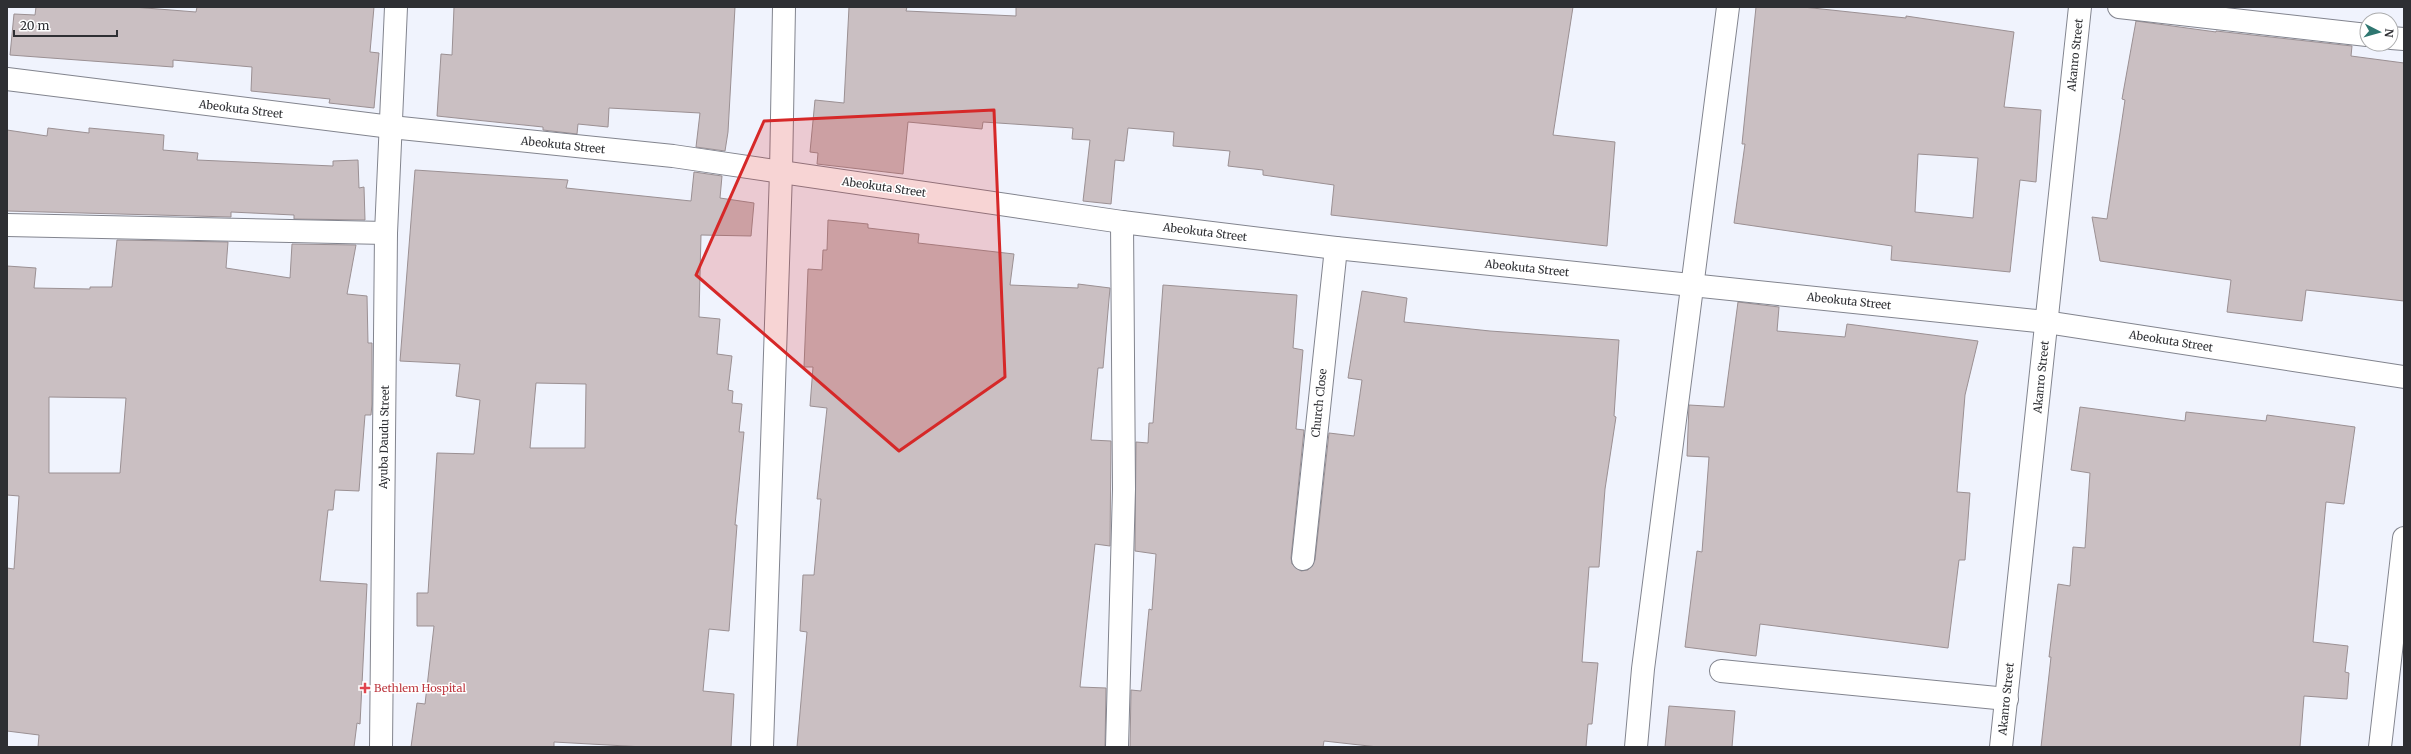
<svg xmlns="http://www.w3.org/2000/svg" width="2411" height="754" font-family="Merriweather,serif">
<style>
.building{fill:#cabfc2;stroke:#9b9093;fill-rule:evenodd}
.lines{fill:none;stroke-linecap:round;stroke-linejoin:round}
.street-casing{stroke:#82848e;stroke-width:24}
.secondary-casing{stroke:#82848e;stroke-width:24}
.street{stroke:#fff;stroke-width:22}
.secondary{stroke:#fff;stroke-width:22}
.marked{fill:#d62828;fill-opacity:0.2;stroke:#d62828;stroke-width:3;stroke-linejoin:round}
.health-dot{fill:#e0444e;stroke:#fff;stroke-width:1.5}
.labels{text-anchor:middle;stroke-width:3;stroke-linejoin:round;paint-order:stroke}
.street-label{font-size:11px;fill:#2e2f33;stroke:#fff}
.health-label{font-size:11px;fill:#be3a42;stroke:#fff;text-anchor:start}
</style>
<rect width="100%" height="100%" fill="#f0f3fd"/>
<g class="building">
<path d="M36,7H133L196,12L197,7H374L370,52L379,53L374,108L329,103L330,99L251,91L252,67L173,60V67L10,55L14,14L35,15Z"/>
<path d="M454,7H735L728,132L725,151L696,147L700,113L609,108L608,127L578,124L577,134L543,130V127L437,116L441,54L452,55Z"/>
<path d="M849,7H907L906,11L1016,16V7H1573L1553,135L1615,142L1607,246L1331,215L1334,185L1263,175V170L1228,166L1230,151L1173,146L1174,132L1128,128L1124,161L1115,160L1111,204L1083,201L1090,140L1072,139L1073,128L983,122L982,129L908,122L903,174L817,164L818,153L810,152L815,100L844,103Z"/>
<path d="M1756,7H1803L1906,18V16L2014,32L2004,107L2041,110L2036,182L2020,180L2010,272L1891,260L1892,246L1734,223L1745,144H1742ZM1918,154L1978,158L1973,218L1915,212Z"/>
<path d="M2136,21L2216,32V31L2352,46L2351,56L2404,63V301L2306,290L2302,321L2227,312L2231,280L2100,261L2092,217L2107,219L2125,100L2122,99Z"/>
<path d="M48,128L89,133V128L164,135L163,150L198,153L197,160L333,166V161L358,160L359,188L364,187L365,220L294,219V215L231,212V217L7,211V130L47,136Z"/>
<path d="M415,170L568,180L566,188L691,201L694,172L722,176L720,198L754,203L751,236L701,235L699,317L720,319L717,354L732,356L728,390L733,391L732,403L742,404L739,432H744L735,525H737L729,631L709,629L703,691L734,694L731,747H644L554,742V747H411L417,703L425,704L434,626H417V593H428L437,453L474,454L480,400L456,396L460,364L400,361ZM536,383L586,384L585,448H530Z"/>
<path d="M828,220L868,224V228L919,234L918,243L1014,254L1010,285L1078,288V284L1110,288L1103,368H1098L1091,440L1111,441L1110,546L1095,544L1080,687L1106,688L1105,747H797L807,632L800,631L803,575H814L821,499H817L827,408L810,406L813,367H804L808,269L822,270L823,250H827Z"/>
<path d="M117,240L228,242L226,268L290,278L292,244L356,245L347,294L367,296L368,343H372V404L371,415H365L359,491L335,490L333,510H328L320,581L367,584L360,724L357,723L354,747H38L39,735L7,731V568L14,569L19,496L7,495V266L36,268L34,288L90,289V287H112ZM49,397L126,398L120,473H49Z"/>
<path d="M1163,285L1297,295L1293,348L1303,350L1296,429L1304,430L1291,558L1292,564L1301,571L1308,570L1315,560L1329,433L1354,436L1362,380L1348,378L1362,291L1407,298L1404,322L1490,331L1619,340L1614,416L1616,417L1605,489L1599,567H1589L1582,662L1598,663L1592,724H1588L1586,747H1378L1324,741L1323,747H1130L1131,690L1141,691L1149,609L1152,610L1156,554L1135,551L1136,442L1148,443L1149,423H1153Z"/>
<path d="M1738,302L1779,307L1777,331L1845,337L1847,324L1978,341L1965,395L1957,492L1970,493L1965,560H1959L1948,648L1760,624L1756,656L1685,647L1697,551L1702,552L1709,457L1687,456L1689,405L1724,407Z"/>
<path d="M2080,407L2185,421L2186,412L2266,421L2267,415L2355,427L2344,504L2326,502L2313,642L2348,646L2345,672L2349,673L2347,699L2304,696L2300,747H2041L2051,657H2049L2058,584L2070,586L2073,547L2085,548L2090,473L2071,470Z"/>
<path d="M1669,706L1735,711L1732,747H1665Z"/>
</g>
<g class="lines">
<g class="street-casing">
<g id="street">
<path d="M2119,7L2367,35"/>
<path d="M2391,38L2404,39"/>
<path d="M7,79L391,127L673,156L1122,222L1336,248L2046,322L2404,377"/>
<path d="M7,225L386,233"/>
<path d="M1303,559L1336,248"/>
<path d="M1721,671L2007,699"/>
<path d="M381,747L386,233L396,7"/>
<path d="M762,747L781,172L784,7"/>
<path d="M1117,747L1124,489L1122,222"/>
<path d="M1636,747L1643,669L1728,7"/>
<path d="M2380,747L2404,538"/>
</g>
</g>
<g class="secondary-casing">
<path id="secondary" d="M2001,747L2080,7"/>
</g>
<use href="#street" class="street"/>
<use href="#secondary" class="secondary"/>
</g>
<path class="marked" d="M994,110L1005,377L899,451L696,275L764,121Z"/>
<path class="health-dot" d="M363 682h4v4h4v4h-4v4h-4v-4h-4v-4h4z"/>
<g class="labels">
<g class="street-label">
<text transform="translate(2075 55) rotate(-84)" y="4">Akanro Street</text>
<text transform="translate(241 109) rotate(7)" y="4">Abeokuta Street</text>
<text transform="translate(563 145) rotate(6)" y="4">Abeokuta Street</text>
<text transform="translate(884 187) rotate(8)" y="4">Abeokuta Street</text>
<text transform="translate(1205 232) rotate(7)" y="4">Abeokuta Street</text>
<text transform="translate(1527 268) rotate(6)" y="4">Abeokuta Street</text>
<text transform="translate(1849 301) rotate(6)" y="4">Abeokuta Street</text>
<text transform="translate(2171 341) rotate(9)" y="4">Abeokuta Street</text>
<text transform="translate(2041 377) rotate(-84)" y="4">Akanro Street</text>
<text transform="translate(1319 403) rotate(-84)" y="4">Church Close</text>
<text transform="translate(384 437) rotate(-89)" y="4">Ayuba Daudu Street</text>
<text transform="translate(2006 699) rotate(-84)" y="4">Akanro Street</text>
</g>
<g class="health-label">
<text x="374" y="692">Bethlem Hospital</text>
</g>
</g>
<rect width="2411" height="754" fill="none" stroke="#2e2f33" stroke-width="16"/>
<g transform="translate(2379 32) rotate(96)"><circle r="19" fill="#ffffff" stroke="#abacad"/>
<path d="M0-3L7 15L0 10L-7 15Z" fill="#2f7771"/>
<text y="-6" font-size="11" font-weight="bold" text-anchor="middle" fill="#2e2f33">N</text>
</g>
<path d="M14 30v6h103v-6" fill="none" stroke="#2e2f33" stroke-width="2"/>
<text x="20" y="30" font-size="12" fill="#2e2f33" stroke="#ffffff" stroke-width="3" paint-order="stroke">20 m</text>
</svg>
